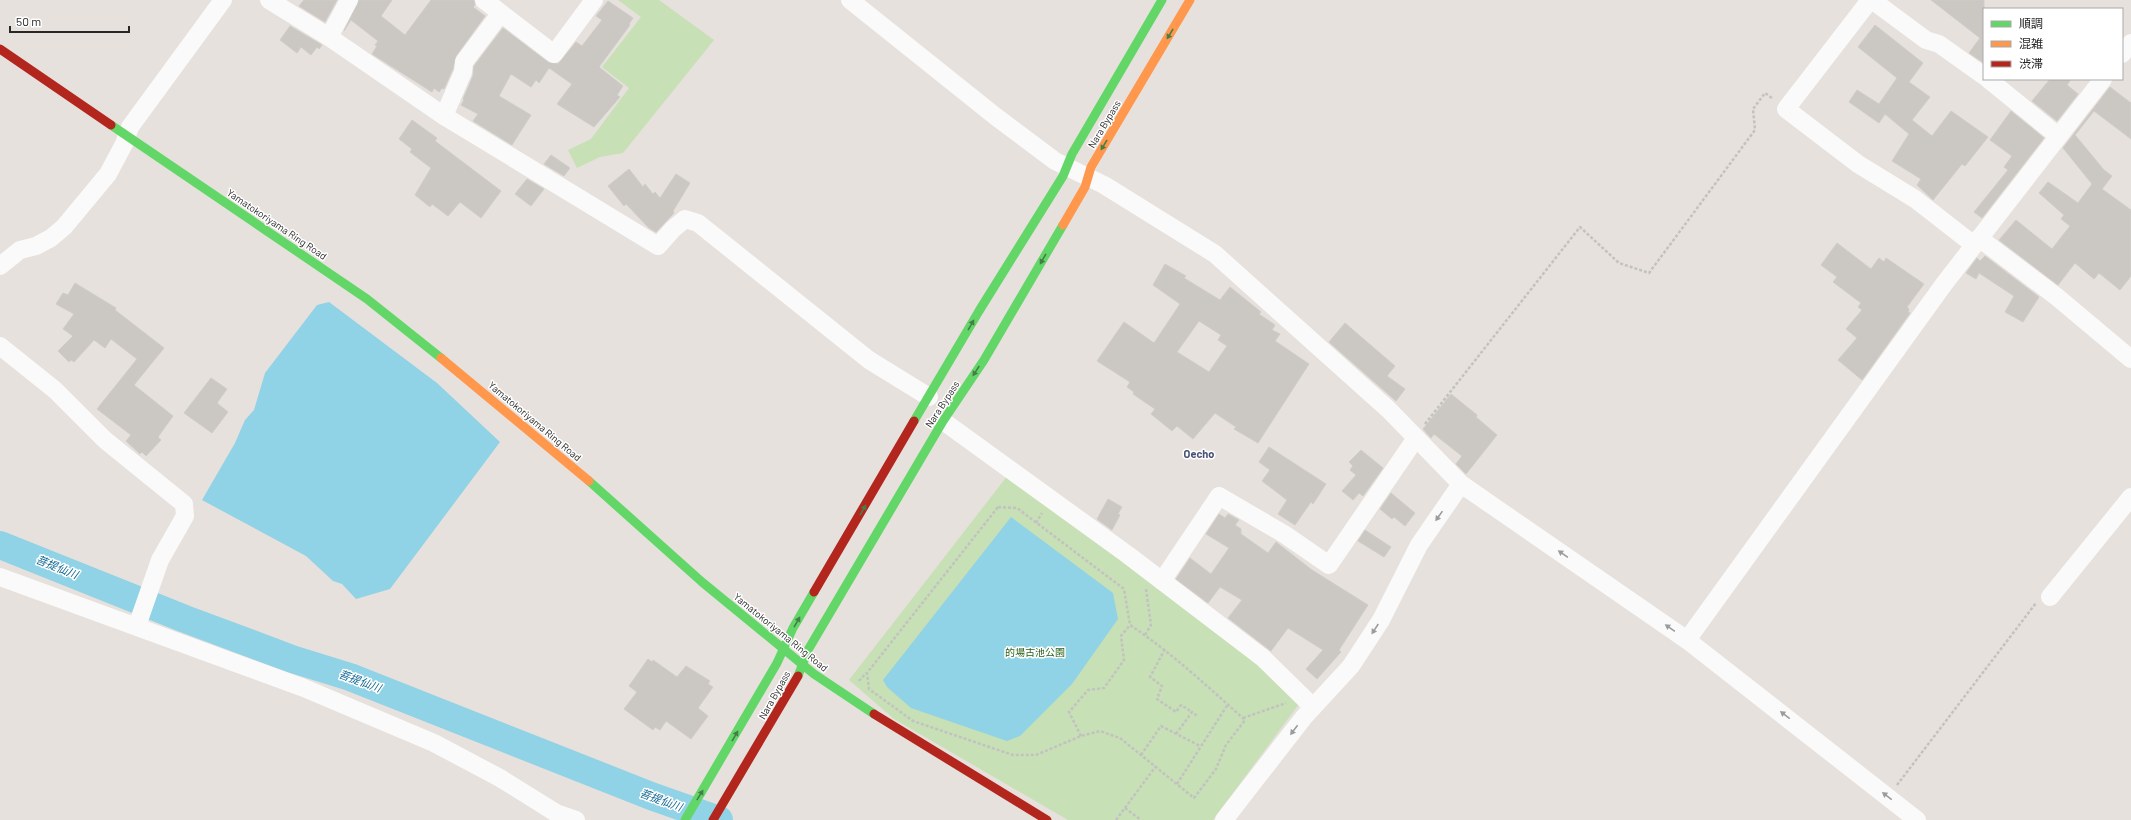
<svg xmlns="http://www.w3.org/2000/svg" width="2131" height="820" font-family="Barlow,'Noto Sans JP',sans-serif">
<style>
.green{fill:#c8e0b5}
.water{fill:#90d2e6}
.lines{fill:none;stroke-linecap:round;stroke-linejoin:round}
.river{stroke:#90d2e6;stroke-width:28}
.building{fill:#cbc7c3;stroke:#d0cdc8;fill-rule:evenodd}
.path{stroke:#c2c2c1;stroke-width:2.5;stroke-dasharray:3 2;stroke-linecap:butt}
.street{stroke:#fbfafa;stroke-width:18}
.fast{stroke:#63d668;stroke-width:9}
.slow{stroke:#ff974d;stroke-width:9}
.jam{stroke:#b3261e;stroke-width:9}
.oneway{fill:#457e48}
.oneway2{fill:#9c9b9b}
.labels{text-anchor:middle;stroke-width:3;stroke-linejoin:round;paint-order:stroke}
.street-label{font-size:10px;fill:#272727;stroke:#fff}
.park-label{font-size:10px;fill:#2a611a;stroke:#fff}
.neighbourhood-label{font-size:11px;font-weight:bold;fill:#495276;stroke:#fff}
.water-label{font-size:11px;font-style:italic;fill:#0f6792;stroke:#fff}
</style>
<rect width="100%" height="100%" fill="#e6e1dc"/>
<g class="green">
<path d="M618,0H659L714,40L623,153L600,157L577,168L568,150L591,139L629,88L602,67L641,17Z"/>
<path d="M1008,475L1262,663L1299,704L1213,820H1068L894,719L849,680Z"/>
</g>
<g class="water">
<path d="M329,302L437,383L500,442L390,589L356,599L342,584L333,581L306,556L202,500L235,443L245,420L254,410L265,373L317,305Z"/>
<path d="M1011,517L1113,593L1118,619L1072,684L1020,736L1007,741L911,708L887,687L883,680Z"/>
</g>
<g class="lines">
<path class="river" d="M0,545L185,619L292,659L350,677L651,796L719,820"/>
</g>
<g class="building">
<path d="M304,0H337L325,22L299,6Z"/>
<path d="M359,0H392L381,16L405,35L431,0H474L475,5L473,7L485,16L456,56L453,69L444,89L442,88L439,92L434,88L432,92L372,54L377,46L375,45L378,41L351,20L344,31Z"/>
<path d="M1931,0H1984V63L1969,53L1980,38Z"/>
<path d="M608,1L633,18L629,24L630,25L599,67L623,86L617,95L620,97L594,127L557,104L572,84L549,68L539,83L536,80L531,87L511,74L499,96L531,115L512,145L473,121L478,114L461,105L464,100L463,99L473,76L474,66L503,28L548,62L558,64L576,42L582,46L602,20L596,16Z"/>
<path d="M1875,25L1923,63L1909,82L1930,97L1912,120L1932,136L1951,111L1988,137L1965,166L1962,164L1933,200L1917,185L1921,179L1892,161L1909,134L1885,114L1879,123L1849,102L1857,90L1879,104L1897,78L1858,47Z"/>
<path d="M290,26L322,45L319,49L317,47L311,55L301,47L297,53L280,40Z"/>
<path d="M2050,79H2071L2067,85L2078,94L2057,121L2032,101Z"/>
<path d="M2110,87L2131,103V139L2094,111L2075,135L2104,170L2112,176L2102,189L2131,210V276L2120,290L2099,273L2094,279L2075,263L2058,285L1999,240L2016,220L2052,249L2070,226L2061,219L2064,215L2039,193L2048,182L2078,203L2092,184L2063,148Z"/>
<path d="M2011,111L2044,138L1982,218L1974,212L2008,170L2004,167L2012,156L1990,140Z"/>
<path d="M412,120L437,138L435,141L501,191L481,218L460,202L448,216L432,204L430,207L415,195L431,168L410,152L412,149L399,139Z"/>
<path d="M551,155L570,168L564,176L544,164Z"/>
<path d="M629,169L643,187L645,184L653,194L655,192L660,198L676,174L690,183L673,211L674,213L656,232L649,228L626,204L624,206L608,186Z"/>
<path d="M527,179L544,189L531,206L515,194Z"/>
<path d="M1837,243L1871,269L1879,258L1884,262L1886,258L1924,284L1907,307L1909,309L1908,312L1910,313L1862,380L1838,360L1857,338L1846,329L1862,310L1858,307L1861,303L1833,282L1837,277L1821,265Z"/>
<path d="M1985,256L2039,297L2023,322L2005,312L2014,296L1979,273L1976,279L1966,273L1977,258L1980,261Z"/>
<path d="M1165,264L1186,276L1184,278L1220,300L1230,287L1261,312L1259,314L1275,325L1272,330L1280,334L1275,341L1309,364L1258,443L1234,429L1236,427L1215,413L1193,439L1177,426L1172,431L1151,414L1155,409L1133,394L1134,392L1127,387L1130,382L1097,361L1124,322L1154,343L1180,304L1153,285ZM1199,321L1221,335L1218,340L1227,346L1209,372L1177,352Z"/>
<path d="M75,283L116,308L115,310L164,348L134,385L173,416L158,437L161,440L146,456L142,452L140,454L126,441L131,435L97,409L137,359L111,339L105,348L94,340L74,362L71,360L69,362L58,351L73,336L63,329L74,314L56,304L63,293L68,295Z"/>
<path d="M1345,323L1395,366L1387,376L1405,389L1396,401L1329,342Z"/>
<path d="M211,378L227,389L217,403L228,412L212,433L184,413Z"/>
<path d="M1451,394L1477,415L1476,417L1497,435L1466,474L1456,464L1462,456L1434,434L1431,438L1423,429Z"/>
<path d="M1269,447L1326,484L1313,504L1311,502L1295,525L1278,514L1287,500L1262,481L1270,470L1259,462Z"/>
<path d="M1361,450L1383,468L1363,496L1359,493L1353,500L1342,491L1356,475L1350,470L1353,466L1349,462Z"/>
<path d="M1391,493L1415,513L1405,526L1394,517L1392,519L1380,509Z"/>
<path d="M1108,499L1122,507L1118,514L1120,515L1112,530L1097,519Z"/>
<path d="M1219,514L1225,518L1228,514L1239,520L1235,525L1241,529V534L1268,553L1276,542L1312,570L1368,605L1339,650L1341,652L1317,679L1306,669L1323,650L1288,628L1271,651L1228,618L1242,600L1220,587L1208,603L1176,579L1190,558L1211,574L1229,548L1206,534Z"/>
<path d="M1365,530L1391,547L1384,557L1358,541Z"/>
<path d="M648,659L652,662L653,660L677,677L686,666L710,681L708,684L713,687L698,708L708,716L691,739L666,721L660,730L655,727L653,730L624,709L637,692L629,686Z"/>
</g>
<g class="lines">
<g class="path">
<path d="M1425,424L1580,227L1619,263L1649,273L1755,130L1753,109L1765,93L1773,99"/>
<path d="M998,507L1017,508L1124,589L1130,625C1172,653 1208,687 1245,720L1226,745L1216,769L1194,798L1120,738L1100,731L1081,736L1036,755H1013L913,721L869,689L867,673Z"/>
<path d="M1036,523L1042,513"/>
<path d="M1145,635L1151,625L1146,589"/>
<path d="M1165,649L1150,677L1162,686L1157,699L1176,712L1181,705L1192,712"/>
<path d="M859,681L866,673"/>
<path d="M1243,718L1286,703"/>
<path d="M1176,734L1192,712L1197,716"/>
<path d="M1081,736L1069,712L1088,690L1104,688L1124,660L1121,636L1130,625"/>
<path d="M1141,755L1161,726L1200,746"/>
<path d="M1177,784L1228,704"/>
<path d="M1897,785L2036,603"/>
<path d="M1125,808L1141,820"/>
<path d="M1116,820L1156,766"/>
</g>
<g class="street">
<path d="M269,0L329,37L444,116L658,246L673,229L685,219L698,223L869,360L929,397"/>
<path d="M484,0L554,54L594,0"/>
<path d="M850,0L995,116L1055,161L1104,185L1215,254L1389,410L1461,484L1687,640L1917,820"/>
<path d="M1870,0L1786,109L1858,164L1915,199L1974,245"/>
<path d="M1872,0L1926,40L1939,44L1984,76"/>
<path d="M329,37L349,0"/>
<path d="M2122,54L2131,43"/>
<path d="M1988,79L2058,136"/>
<path d="M444,116L463,72L464,62L500,14"/>
<path d="M1979,238L2057,297L2131,359"/>
<path d="M0,266L20,250L36,246L51,238L64,227L108,174L124,144L130,127L223,0"/>
<path d="M0,346L55,390L105,440L184,504L185,516L160,560L137,626"/>
<path d="M943,421L1128,555L1263,658L1313,707"/>
<path d="M0,577L304,688L434,743L500,778L556,813L576,820"/>
<path d="M1162,581L1219,496L1284,534L1329,565L1416,438"/>
<path d="M2050,597L2131,497"/>
<path d="M1687,640L1944,284L2103,79"/>
<path d="M1224,820L1304,717L1351,666L1381,620L1419,545L1461,484"/>
</g>
<g class="fast">
<path d="M111,125L367,299L441,358"/>
<path d="M914,421L979,311L1063,176L1072,154L1162,0"/>
<path d="M589,481L702,582L814,674L874,714"/>
<path d="M798,676L808,650L943,421L984,360L1063,225"/>
<path d="M685,820L777,663L793,628L814,592"/>
</g>
<g class="slow">
<path d="M1063,225L1085,187L1091,167L1190,0"/>
<path d="M441,358L589,481"/>
</g>
<g class="jam">
<path d="M0,49L111,125"/>
<path d="M814,592L914,421"/>
<path d="M874,714L1047,820"/>
<path d="M713,820L798,676"/>
</g>
</g>
<defs><path id="oneway-solid" d="M-6-.8H1V-3.2L6.5 0L1 3.2V.8H-6Z"/></defs>
<g class="oneway">
<use href="#oneway-solid" transform="translate(1170 34) rotate(121)"/>
<use href="#oneway-solid" transform="translate(1104 145) rotate(121)"/>
<use href="#oneway-solid" transform="translate(1043 259) rotate(120)"/>
<use href="#oneway-solid" transform="translate(971 325) rotate(-60)"/>
<use href="#oneway-solid" transform="translate(976 371) rotate(123)"/>
<use href="#oneway-solid" transform="translate(863 510) rotate(-60)"/>
<use href="#oneway-solid" transform="translate(797 622) rotate(-60)"/>
<use href="#oneway-solid" transform="translate(735 736) rotate(-60)"/>
<use href="#oneway-solid" transform="translate(700 795) rotate(-58)"/>
</g>
<g class="oneway2">
<use href="#oneway-solid" transform="translate(1439 516) rotate(125)"/>
<use href="#oneway-solid" transform="translate(1563 554) rotate(-145)"/>
<use href="#oneway-solid" transform="translate(1670 628) rotate(-145)"/>
<use href="#oneway-solid" transform="translate(1375 629) rotate(123)"/>
<use href="#oneway-solid" transform="translate(1785 715) rotate(-142)"/>
<use href="#oneway-solid" transform="translate(1294 730) rotate(127)"/>
<use href="#oneway-solid" transform="translate(1887 796) rotate(-142)"/>
</g>
<g class="labels">
<g class="street-label">
<text transform="translate(1104 124) rotate(-59)" y="4">Nara Bypass</text>
<text transform="translate(277 224) rotate(34)" y="4">Yamatokoriyama Ring Road</text>
<text transform="translate(942 404) rotate(-57)" y="4">Nara Bypass</text>
<text transform="translate(535 421) rotate(40)" y="4">Yamatokoriyama Ring Road</text>
<text transform="translate(781 632) rotate(39)" y="4">Yamatokoriyama Ring Road</text>
<text transform="translate(774 695) rotate(-61)" y="4">Nara Bypass</text>
</g>
<g class="park-label">
<text x="1035" y="656">的場古池公園</text>
</g>
<g class="neighbourhood-label">
<text x="1199" y="458">Oecho</text>
</g>
<g class="water-label">
<text transform="translate(57 567) rotate(22)" y="4">菩提仙川</text>
<text transform="translate(360 681) rotate(20)" y="4">菩提仙川</text>
<text transform="translate(661 800) rotate(20)" y="4">菩提仙川</text>
</g>
</g>
<rect x="1983" y="8" width="140" height="72" fill="#ffffff" stroke="#a9a9a9"/>
<rect x="1991" y="21" width="20" height="6" fill="#63d668" stroke="#a9a9a9"/>
<text x="2019" y="28" font-size="12" fill="#272727">順調</text>
<rect x="1991" y="41" width="20" height="6" fill="#ff974d" stroke="#a9a9a9"/>
<text x="2019" y="48" font-size="12" fill="#272727">混雑</text>
<rect x="1991" y="61" width="20" height="6" fill="#b3261e" stroke="#a9a9a9"/>
<text x="2019" y="68" font-size="12" fill="#272727">渋滞</text>
<path d="M10 26v6h119v-6" fill="none" stroke="#272727" stroke-width="2"/>
<text x="16" y="26" font-size="12" fill="#272727" stroke="#ffffff" stroke-width="3" paint-order="stroke">50 m</text>
</svg>
